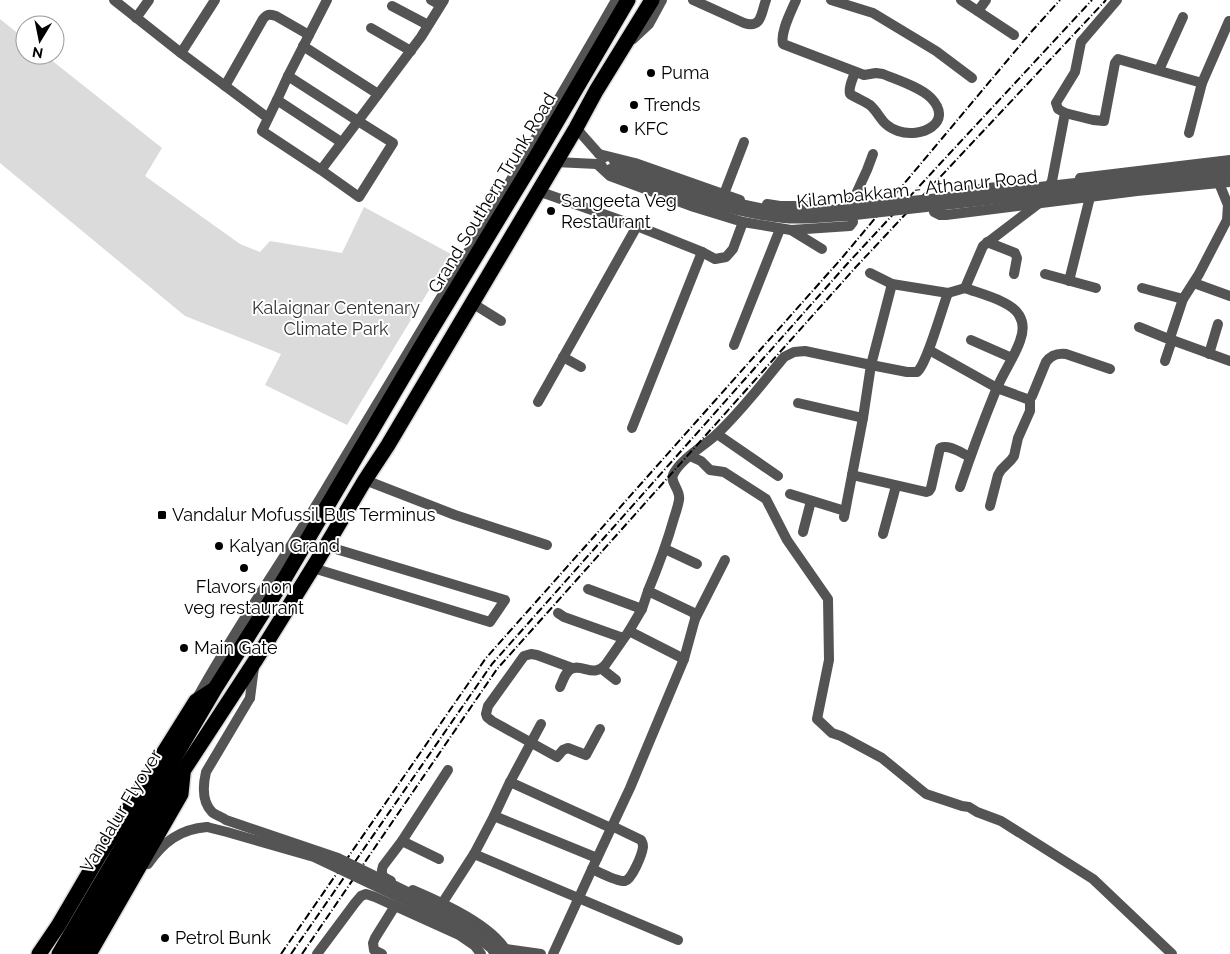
<svg xmlns="http://www.w3.org/2000/svg" width="1230" height="954" font-family="Raleway,sans-serif">
<style>
.green{fill:#dbdbdb}
.lines{fill:none;stroke-linecap:round;stroke-linejoin:round}
.highway-casing{stroke:#dbdbdb;stroke-width:18}
.minor{stroke:#545454;stroke-width:10}
.highway{stroke:#000;stroke-width:15}
.rail{stroke:#000;stroke-width:2;stroke-dasharray:8 2.5 1 2.5;stroke-linecap:butt}
.minor-bridge{stroke:#545454;stroke-width:10}
.poi-dot{fill:#000;stroke:#fff;stroke-width:2}
.labels{text-anchor:middle;stroke-width:4;stroke-linejoin:round;paint-order:stroke}
.poi-label{font-size:18px;fill:#000;stroke:#fff;text-anchor:start}
.street-label{font-size:18px;fill:#000;stroke:#fff}
.park-label{font-size:18px;fill:#323232;stroke:#fff}
</style>
<rect width="100%" height="100%" fill="#fff"/>
<path class="green" d="M0,19L25,39V55H45L162,148L145,176L240,244L260,252L270,241L342,253L364,207L451,254L347,425L265,385L281,354L185,316L0,163Z"/>
<g class="lines">
<g class="highway-casing">
<g id="highway">
<path d="M39,954L58,926L99,856L196,701L213,690"/>
<path d="M59,954L216,687L286,576L422,345L539,152L628,0"/>
<path d="M74,954L170,791L255,661L317,561L365,480L388,445L576,128L596,91L652,0"/>
<path d="M89,954L181,794L183,774"/>
</g>
</g>
<g class="minor">
<path d="M114,0L181,53L268,118"/>
<path d="M327,0L288,76L277,100L341,142"/>
<path d="M431,0L440,5"/>
<path d="M693,0L744,23C762,29 761,13 766,0"/>
<path d="M796,0C791,12 780,32 783,44L864,75L876,73L883,74C897,80 920,87 931,98C955,123 920,139 898,131C881,125 881,115 870,105C864,101 856,98 850,94C848,87 853,79 855,72"/>
<path d="M831,0L873,13L936,51L972,78"/>
<path d="M961,0L1014,35"/>
<path d="M392,6L428,25"/>
<path d="M978,11L986,0"/>
<path d="M136,18L149,0"/>
<path d="M371,28L411,51"/>
<path d="M633,39L649,24L662,0"/>
<path d="M303,46L378,94"/>
<path d="M181,53L215,0"/>
<path d="M1159,70L1183,17"/>
<path d="M288,76L358,121L421,37L444,0"/>
<path d="M225,86L263,19C267,14 269,14 276,16L309,35"/>
<path d="M277,100L262,131L321,170L359,197L393,143L358,121L321,170"/>
<path d="M1065,113L1093,120L1104,121L1115,63L1118,59L1202,83"/>
<path d="M576,128L599,154L605,157"/>
<path d="M1189,133L1202,83L1229,21"/>
<path d="M599,154L635,163L740,200"/>
<path d="M555,162L597,164L602,166"/>
<path d="M597,164L610,176L694,207L743,222L791,230L850,226L853,222L851,207"/>
<path d="M1080,178L1230,160"/>
<path d="M538,191L637,226L702,252L715,259L726,257L733,249L743,222"/>
<path d="M963,191L1006,186"/>
<path d="M1046,191L1052,181L1065,113L1058,109L1056,103L1075,72L1081,42L1117,0"/>
<path d="M724,194L744,142"/>
<path d="M936,200L933,206L934,212L940,215H946L1137,191L1230,182"/>
<path d="M767,204L780,206H817"/>
<path d="M850,207L867,170L873,154"/>
<path d="M791,230L822,249"/>
<path d="M987,242L1015,253L1017,258L1014,274"/>
<path d="M870,273L892,284L948,293L965,288L983,246L1038,204"/>
<path d="M1045,274L1096,288"/>
<path d="M1069,281L1090,197"/>
<path d="M1194,283L1230,296"/>
<path d="M1142,288L1183,299"/>
<path d="M472,303L501,321"/>
<path d="M1139,327L1166,338H1170L1172,340L1230,361"/>
<path d="M1170,338L1183,299L1199,274L1227,220L1228,205L1219,183"/>
<path d="M971,340L1012,358"/>
<path d="M734,345L780,229"/>
<path d="M929,350L997,388L1027,399H1030L1032,396L1046,362C1051,355 1057,353 1066,354L1110,369"/>
<path d="M1209,354L1218,324"/>
<path d="M563,357L581,367"/>
<path d="M1165,361L1172,340"/>
<path d="M538,402L637,226"/>
<path d="M798,403L863,418"/>
<path d="M632,428L702,252"/>
<path d="M717,434L778,476"/>
<path d="M690,456L701,461L710,470L724,472L766,499L787,540L828,599L829,660L817,719L832,733L841,736L882,758L926,794L962,806L969,807L977,812L1001,821L1093,879L1172,954"/>
<path d="M852,475L926,492L929,491L931,488L940,448C949,444 961,453 970,457"/>
<path d="M365,480L455,515L547,545"/>
<path d="M960,487C971,454 983,422 996,390C1003,373 1014,358 1020,341C1023,333 1024,323 1019,315C1011,301 981,294 965,288"/>
<path d="M790,494L845,511"/>
<path d="M990,506L998,475L1001,470L1011,460L1014,456L1018,438L1030,411V399"/>
<path d="M844,517L863,418L871,365L892,284"/>
<path d="M803,532L811,501"/>
<path d="M883,534L896,486"/>
<path d="M665,549L697,564"/>
<path d="M313,568L490,622L505,600L326,546"/>
<path d="M588,589L642,609"/>
<path d="M558,613L564,617L623,638"/>
<path d="M695,619L725,560"/>
<path d="M629,631L684,659"/>
<path d="M572,668L537,655L531,654L524,656L488,706L486,714L487,717L492,721L557,757L563,750L568,748L586,755L600,729"/>
<path d="M602,669L616,680"/>
<path d="M560,687C563,681 565,672 571,669C583,663 593,679 606,664L629,631L642,609L648,591"/>
<path d="M197,698C236,627 283,561 324,492C422,329 521,166 616,0"/>
<path d="M250,698L254,667"/>
<path d="M510,782L611,828"/>
<path d="M494,816L597,858"/>
<path d="M402,841L439,859"/>
<path d="M474,854L678,940"/>
<path d="M148,864C163,842 180,829 207,827"/>
<path d="M592,869C599,872 617,882 625,881C632,879 642,855 643,847C643,843 643,844 641,840L612,826"/>
<path d="M391,881C383,877 380,875 383,866L402,841L448,770"/>
<path d="M413,890C441,902 495,926 508,954"/>
<path d="M443,902L474,854L494,816L510,782L541,724"/>
<path d="M506,949L541,954"/>
<path d="M317,954L355,903L361,896L366,894L375,897L459,935L475,946L481,954"/>
<path d="M382,954L374,950L373,943L375,938L395,906"/>
<path d="M553,954L592,869L630,788L684,659L695,619L696,616L692,612L648,591C658,567 667,543 674,518C676,512 678,506 679,500C681,490 670,483 673,475C680,459 706,445 718,433C742,410 763,383 784,357L794,352L805,351L871,365L907,372H917C927,364 942,308 948,293"/>
</g>
<use href="#highway" class="highway"/>
<g class="rail">
<path d="M281,954L486,658L841,259L1032,31L1060,0"/>
<path d="M291,954L492,664L848,263L1092,0"/>
<path d="M302,954L497,669L855,268L1106,0"/>
</g>
<g class="minor-bridge">
<path d="M614,161C667,180 724,205 780,211C796,212 814,211 830,210L1230,166"/>
<path d="M610,169C667,189 724,212 784,218C804,220 825,217 846,216L1230,173"/>
<path d="M250,698L206,772C203,785 202,802 212,812C215,815 222,817 226,820L338,858L424,900L466,922L487,936L504,954"/>
<path d="M207,827L227,832L314,857L468,930L491,948L493,951"/>
</g>
</g>
<g class="poi-dot">
<circle cx="651" cy="73" r="5"/>
<circle cx="634" cy="105" r="5"/>
<circle cx="624" cy="129" r="5"/>
<circle cx="551" cy="211" r="5"/>
<rect x="157" y="510" width="10" height="10" rx="2.5"/>
<circle cx="219" cy="546" r="5"/>
<circle cx="244" cy="568" r="5"/>
<circle cx="184" cy="648" r="5"/>
<circle cx="165" cy="938" r="5"/>
</g>
<g class="labels">
<g class="poi-label">
<text x="661" y="79">Puma</text>
<text x="644" y="111">Trends</text>
<text x="634" y="135">KFC</text>
<text x="561" y="207">Sangeeta Veg<tspan x="561" dy="21">Restaurant</tspan></text>
<text x="172" y="521">Vandalur Mofussil Bus Terminus</text>
<text x="229" y="552">Kalyan Grand</text>
<text x="244" y="593" text-anchor="middle">Flavors non<tspan x="244" dy="21">veg restaurant</tspan></text>
<text x="194" y="654">Main Gate</text>
<text x="175" y="944">Petrol Bunk</text>
</g>
<g class="street-label">
<text transform="translate(917 189) rotate(-6)" y="6">Kilambakkam - Athanur Road</text>
<text transform="translate(492 193) rotate(-59)" y="6">Grand Southern Trunk Road</text>
<text transform="translate(121 811) rotate(-59)" y="6">Vandalur Flyover</text>
</g>
<g class="park-label">
<text x="336" y="314">Kalaignar Centenary<tspan x="336" dy="21">Climate Park</tspan></text>
</g>
</g>
<g transform="translate(40 40) rotate(190)"><circle r="24" fill="#ffffff" stroke="#999999"/>
<path d="M0-4L9 19L0 12L-9 19Z" fill="#000000"/>
<text y="-8" font-size="14" font-weight="bold" text-anchor="middle" fill="#000000">N</text>
</g>
</svg>
